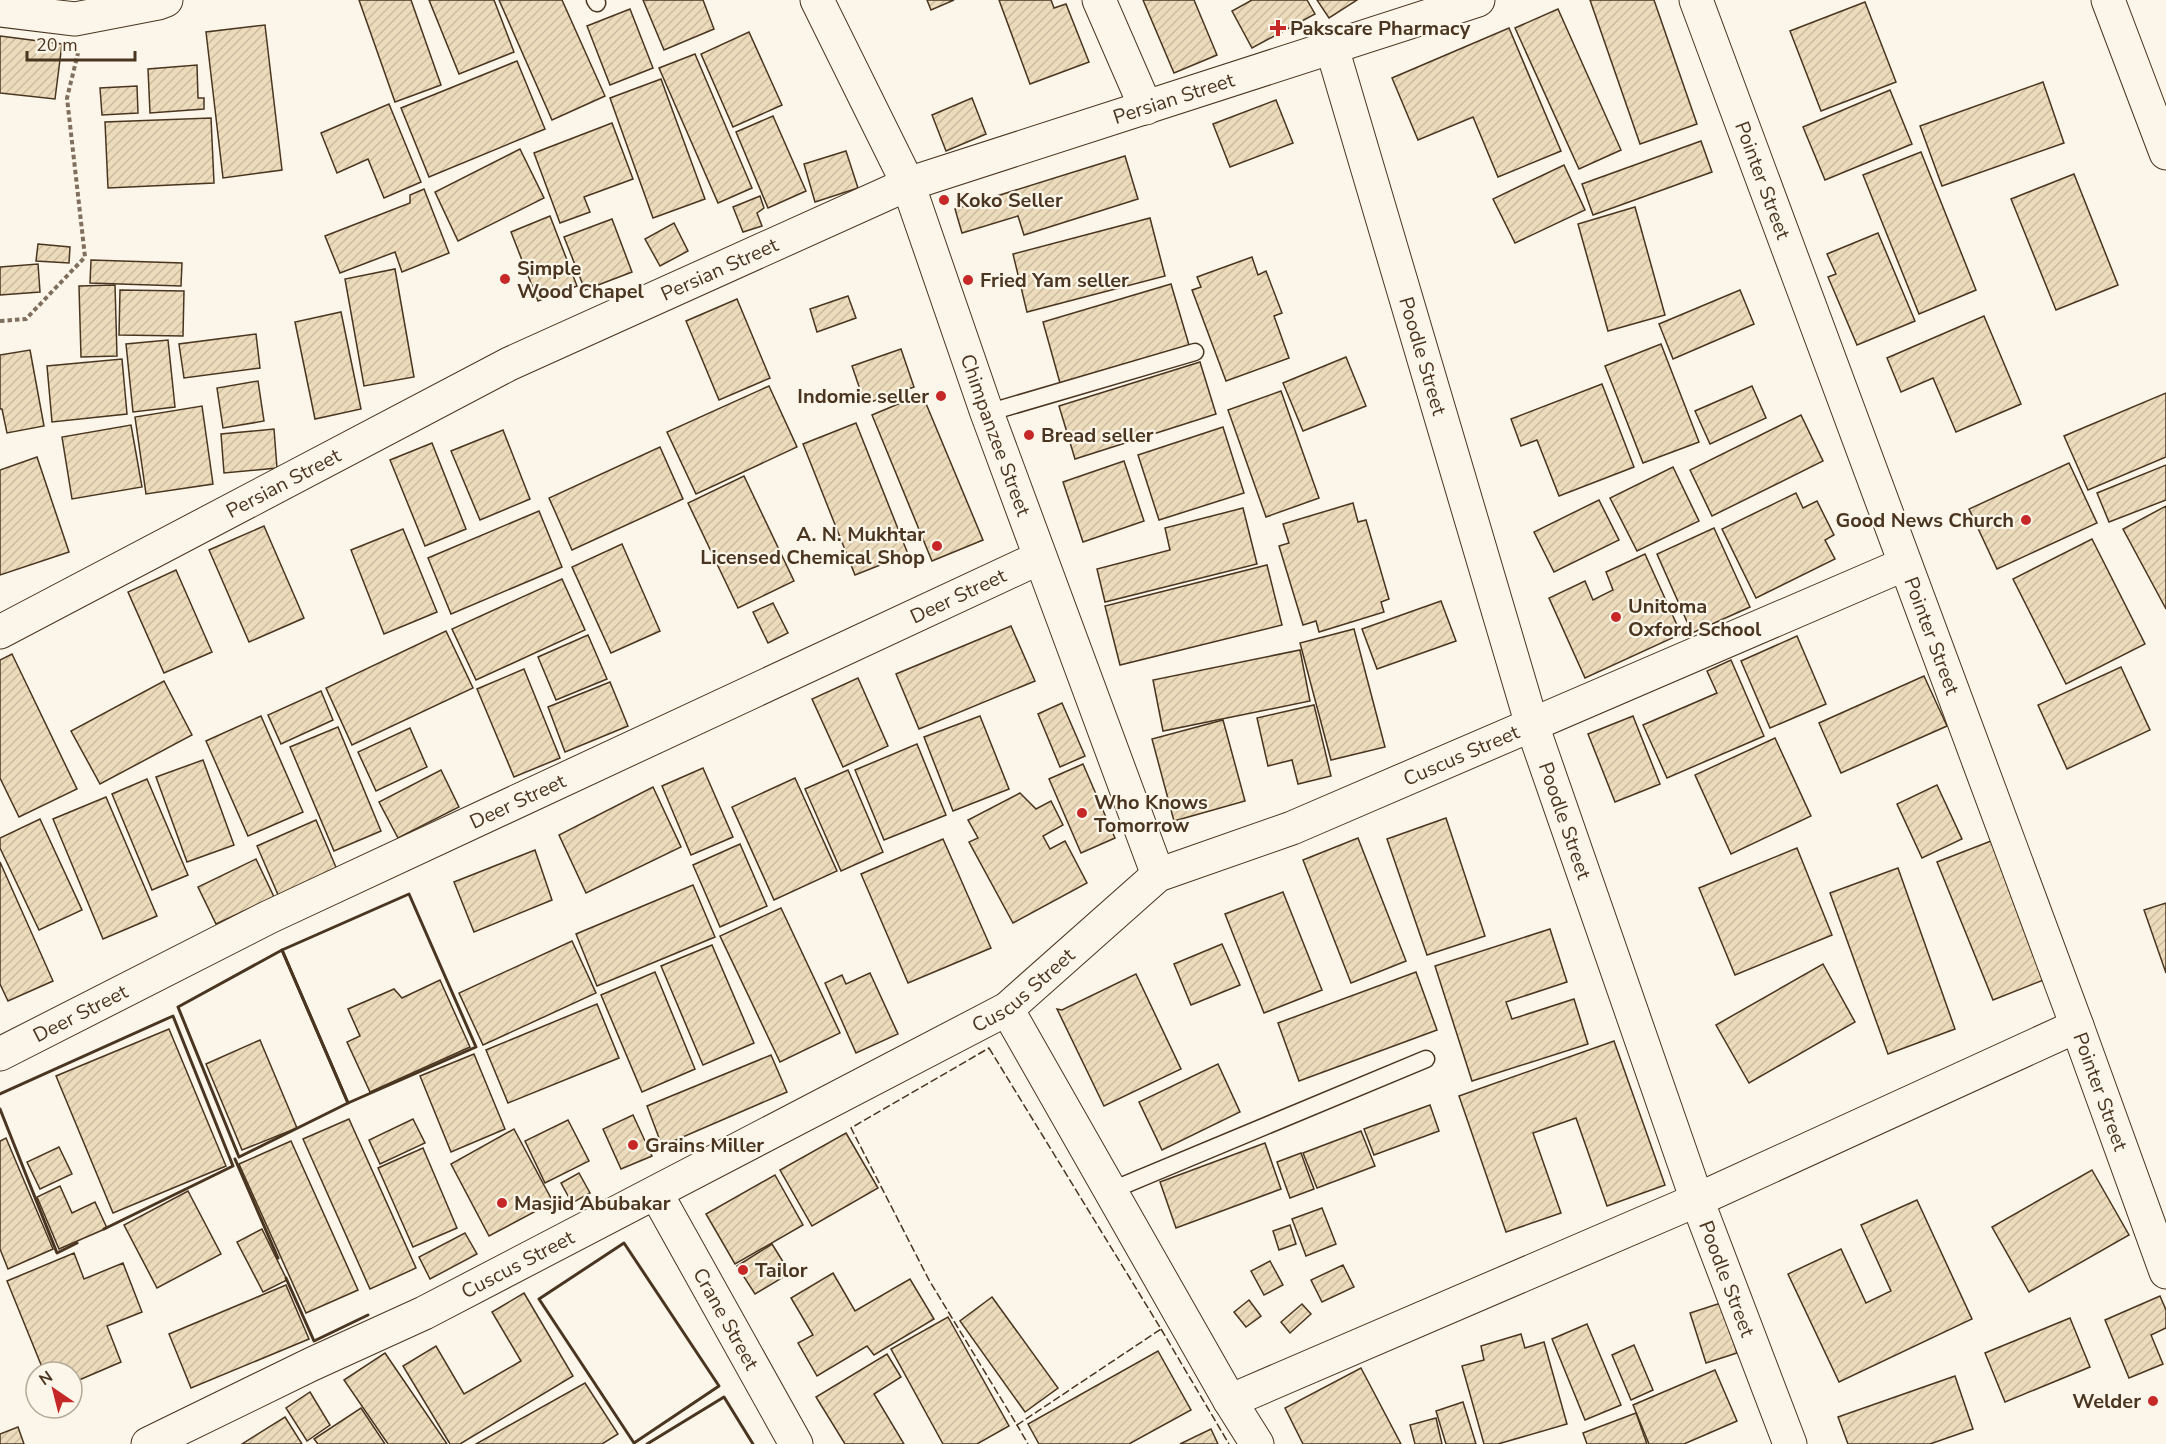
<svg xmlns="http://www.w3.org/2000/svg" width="2166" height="1444" font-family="'Nunito Sans',sans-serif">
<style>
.building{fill:url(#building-hatch);stroke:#4a3520;stroke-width:1.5}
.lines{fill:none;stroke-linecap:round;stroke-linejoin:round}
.lane-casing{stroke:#4a3520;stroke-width:19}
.street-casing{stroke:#4a3520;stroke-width:35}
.path{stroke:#7f6f5c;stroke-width:4;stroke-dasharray:4.5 3;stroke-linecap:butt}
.lane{stroke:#fbf6e9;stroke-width:16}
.street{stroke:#fbf6e9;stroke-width:33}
.fence{stroke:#4a3520;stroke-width:1.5;stroke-dasharray:8 3;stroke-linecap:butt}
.wall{stroke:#4a3520;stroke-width:3}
.poi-dot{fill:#c62828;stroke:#fbf6e9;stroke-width:2}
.labels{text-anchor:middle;stroke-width:4.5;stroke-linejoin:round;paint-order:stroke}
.poi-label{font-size:20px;font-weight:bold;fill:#4a3520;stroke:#fbf6e9;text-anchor:start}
.street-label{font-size:20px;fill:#4a3520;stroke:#fbf6e9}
</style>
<defs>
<pattern id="building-hatch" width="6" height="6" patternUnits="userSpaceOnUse" patternTransform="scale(1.5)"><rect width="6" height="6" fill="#ecdcbc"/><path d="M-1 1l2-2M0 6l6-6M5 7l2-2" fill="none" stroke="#ccbda1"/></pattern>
</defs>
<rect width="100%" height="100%" fill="#fbf6e9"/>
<g class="building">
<path d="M359,0H411L441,85L395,102Z"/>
<path d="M429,0H494L514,52L459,74Z"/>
<path d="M499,0H562L605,96L552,120Z"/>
<path d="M643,0H703L714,29L664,50Z"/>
<path d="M927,0H954L931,10Z"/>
<path d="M999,0H1051L1054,8L1066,4L1089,62L1030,84Z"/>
<path d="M1143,0H1194L1217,55L1174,73Z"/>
<path d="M1252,0H1307L1315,14L1252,48L1232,11Z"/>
<path d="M1317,0H1357L1329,18Z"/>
<path d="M1590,0H1654L1697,124L1640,144Z"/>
<path d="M1865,2L1896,82L1821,111L1790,31Z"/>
<path d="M630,9L653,68L610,85L587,26Z"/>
<path d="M1558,9L1621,150L1579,169L1515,28Z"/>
<path d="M265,25L282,170L223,178L206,32Z"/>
<path d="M1509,28L1561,151L1498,177L1473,117L1418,140L1392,78Z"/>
<path d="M749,32L782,105L733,127L701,54Z"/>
<path d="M0,36L62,44L55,99L0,93Z"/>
<path d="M695,54L752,188L718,203L659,68Z"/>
<path d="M517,61L545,129L429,177L401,108Z"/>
<path d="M197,65L198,98H204V109L150,113L148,69Z"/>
<path d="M661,79L705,199L653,218L610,98Z"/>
<path d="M2043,82L2064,143L1942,186L1920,126Z"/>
<path d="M137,86L138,113L102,115L100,88Z"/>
<path d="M1890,90L1912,144L1825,180L1803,127Z"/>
<path d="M972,98L986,134L946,151L932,115Z"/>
<path d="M1276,100L1293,143L1230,167L1213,124Z"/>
<path d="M389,104L421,182L384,198L368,159L337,173L321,133Z"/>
<path d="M773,116L806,191L768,208L736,132Z"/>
<path d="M211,118L214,183L108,188L105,122Z"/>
<path d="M612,123L633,179L584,197L590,212L560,223L534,153Z"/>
<path d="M1701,141L1712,172L1593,215L1582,184Z"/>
<path d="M520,149L544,198L458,241L435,192Z"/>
<path d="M846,151L858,188L815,202L804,164Z"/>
<path d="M1921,152L1976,290L1919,314L1863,175Z"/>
<path d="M1125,156L1138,199L1024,235L1018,216L962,233L955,209Z"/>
<path d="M1564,165L1585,210L1515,243L1493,199Z"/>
<path d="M2074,174L2118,285L2056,310L2011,199Z"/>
<path d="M424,189L449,253L402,272L395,252L340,273L325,236L410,203V195Z"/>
<path d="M760,196L764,208L757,213L762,226L743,232L733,207Z"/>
<path d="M1635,207L1665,315L1608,331L1578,224Z"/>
<path d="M550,216L577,286L538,301L511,232Z"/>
<path d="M1150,218L1165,276L1027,312L1013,254Z"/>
<path d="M612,219L632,272L585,290L564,237Z"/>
<path d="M674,223L688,251L660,266L645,239Z"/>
<path d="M1878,233L1915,321L1857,345L1828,277L1836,274L1827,254Z"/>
<path d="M38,244L70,247L69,263L36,261Z"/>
<path d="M1252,257L1258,275L1266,271L1282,313L1274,316L1289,358L1226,381L1192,290L1201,287L1197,277Z"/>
<path d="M91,260L182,263L181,286L90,283Z"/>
<path d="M38,264L40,292L0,295V267Z"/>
<path d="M395,269L414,377L364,386L345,279Z"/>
<path d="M1171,284L1189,345L1060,383L1043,322Z"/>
<path d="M115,285L117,356L81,357L79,286Z"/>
<path d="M120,290L184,291L183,336L119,335Z"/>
<path d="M1740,290L1754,324L1673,359L1659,324Z"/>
<path d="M848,296L856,318L817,332L810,309Z"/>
<path d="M737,299L770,378L719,400L686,321Z"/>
<path d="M341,312L361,409L315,419L295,322Z"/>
<path d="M1984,316L2021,404L1956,432L1933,378L1901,392L1887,358Z"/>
<path d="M256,334L260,368L184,378L179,344Z"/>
<path d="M168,340L175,407L133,412L126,344Z"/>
<path d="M1661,344L1699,442L1643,463L1605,366Z"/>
<path d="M901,349L914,387L865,404L852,366Z"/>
<path d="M30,350L44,426L7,433L2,409H0V355Z"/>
<path d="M1346,357L1366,406L1303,431L1283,383Z"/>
<path d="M122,359L127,414L52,422L47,366Z"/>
<path d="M1200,362L1216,414L1075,459L1059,406Z"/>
<path d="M258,381L264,421L223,428L217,388Z"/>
<path d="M1602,384L1634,467L1559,496L1537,440L1521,446L1511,419Z"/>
<path d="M769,386L797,447L696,494L667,432Z"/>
<path d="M1752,386L1766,418L1710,444L1695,411Z"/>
<path d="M1281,391L1319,498L1266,517L1228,410Z"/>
<path d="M2166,393V457L2088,490L2064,436Z"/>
<path d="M922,394L983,540L932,561L872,415Z"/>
<path d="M202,406L213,484L146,494L135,417Z"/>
<path d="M1801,415L1823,461L1712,516L1690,470Z"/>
<path d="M856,423L908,554L855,575L803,444Z"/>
<path d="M131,425L142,487L72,499L62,437Z"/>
<path d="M1223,427L1244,493L1159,520L1138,455Z"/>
<path d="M274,429L277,468L224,473L221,434Z"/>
<path d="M503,430L530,499L480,520L451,451Z"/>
<path d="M432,443L466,529L425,546L390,460Z"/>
<path d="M660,447L683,499L572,550L549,498Z"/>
<path d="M37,457L69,552L0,575V470Z"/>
<path d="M1124,461L1144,521L1083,542L1063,482Z"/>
<path d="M2069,463L2097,523L1997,569L1969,509Z"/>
<path d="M2166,465V500L2109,522L2097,493Z"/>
<path d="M1673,467L1699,521L1637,551L1610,498Z"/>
<path d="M744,476L794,581L738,608L688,503Z"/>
<path d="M1796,493L1803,508L1817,501L1834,535L1825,540L1835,559L1756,598L1722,529Z"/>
<path d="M1599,500L1619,540L1554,572L1534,532Z"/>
<path d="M1353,503L1358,522L1366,520L1389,599L1381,602L1384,612L1319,632L1316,621L1303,625L1279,546L1289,543L1283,524Z"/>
<path d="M2166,506V609L2123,529Z"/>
<path d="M1243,508L1257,564L1105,602L1097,569L1170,550L1165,528Z"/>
<path d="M539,511L562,567L451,614L428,558Z"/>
<path d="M264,526L304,618L249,642L209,550Z"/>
<path d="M1714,528L1750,607L1692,633L1657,554Z"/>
<path d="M403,529L437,612L384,634L351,550Z"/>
<path d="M2092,539L2145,644L2066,684L2013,579Z"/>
<path d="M622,544L660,631L611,653L572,567Z"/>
<path d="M1645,554L1681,634L1585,678L1549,598L1585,581L1593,600L1613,590L1606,572Z"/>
<path d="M1267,565L1282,625L1120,665L1105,606Z"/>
<path d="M176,570L212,652L164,673L128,592Z"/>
<path d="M562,579L585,630L476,680L452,629Z"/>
<path d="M1441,601L1456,641L1377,669L1362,629Z"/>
<path d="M773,603L788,633L768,643L753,612Z"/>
<path d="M1011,626L1035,681L919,729L896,674Z"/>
<path d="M1354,629L1385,747L1331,760L1300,643Z"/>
<path d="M446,631L473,688L352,745L326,688Z"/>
<path d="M588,635L607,679L556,700L538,657Z"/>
<path d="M1797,636L1826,704L1770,728L1741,661Z"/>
<path d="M1300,650L1310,701L1163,731L1153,680Z"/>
<path d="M12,654L77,789L19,817L0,778V660Z"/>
<path d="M1731,660L1764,736L1667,778L1643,725L1717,693L1707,671Z"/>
<path d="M2121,667L2150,730L2067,769L2038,705Z"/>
<path d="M524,669L560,758L514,777L477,689Z"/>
<path d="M1924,676L1947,726L1841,773L1819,723Z"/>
<path d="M858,678L888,746L843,767L812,699Z"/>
<path d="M164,681L192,735L100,784L71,731Z"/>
<path d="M610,682L628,726L565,752L548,707Z"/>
<path d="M321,691L333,720L281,744L268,715Z"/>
<path d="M1062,703L1085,756L1060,767L1038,714Z"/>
<path d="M1314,705L1331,776L1298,784L1292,760L1268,766L1257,718Z"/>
<path d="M261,716L303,812L248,836L206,741Z"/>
<path d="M980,716L1009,789L953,811L924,737Z"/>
<path d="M1633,716L1660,784L1615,802L1588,734Z"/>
<path d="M1223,720L1245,801L1174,821L1152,739Z"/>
<path d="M338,727L381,831L334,851L290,747Z"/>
<path d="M410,728L427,767L376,791L358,752Z"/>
<path d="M1775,738L1811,816L1731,854L1695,775Z"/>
<path d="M917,744L946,815L884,840L855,770Z"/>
<path d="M203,760L234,845L187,862L156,777Z"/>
<path d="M1083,764L1115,838L1081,853L1049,779Z"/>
<path d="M703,768L733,837L691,855L662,786Z"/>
<path d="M441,770L459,807L398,838L379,802Z"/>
<path d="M848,770L883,852L841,871L805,789Z"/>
<path d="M795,778L837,871L774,900L732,807Z"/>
<path d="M147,779L188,875L152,890L112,794Z"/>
<path d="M1937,785L1962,839L1922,858L1897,804Z"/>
<path d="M653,787L681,847L586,893L559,835Z"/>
<path d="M1020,793L1036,809L1051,801L1063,825L1043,836L1050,849L1065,841L1087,883L1013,923L969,842L978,838L968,820Z"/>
<path d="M106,797L157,916L103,939L53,819Z"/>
<path d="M1446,818L1485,936L1427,955L1387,839Z"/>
<path d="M40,819L82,910L39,930L0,848V838Z"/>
<path d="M316,820L338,872L279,897L257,846Z"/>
<path d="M1358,838L1406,961L1351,983L1303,860Z"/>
<path d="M943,839L991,948L908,983L861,874Z"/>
<path d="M1991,841L2046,979L1993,1000L1937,862Z"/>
<path d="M740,844L767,906L720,927L693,865Z"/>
<path d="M1797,848L1832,935L1735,975L1699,888Z"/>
<path d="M535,850L552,900L474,932L454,882Z"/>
<path d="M256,859L274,897L216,924L198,887Z"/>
<path d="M0,862L53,981L8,1001L0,984Z"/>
<path d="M1898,868L1955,1029L1888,1054L1830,893Z"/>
<path d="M693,885L715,937L597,986L576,934Z"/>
<path d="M1283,892L1322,990L1264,1013L1225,914Z"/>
<path d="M2166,903V973L2144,910Z"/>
<path d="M781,908L840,1033L780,1062L720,936Z"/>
<path d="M1550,929L1567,982L1506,1002L1512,1019L1574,999L1588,1044L1472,1081L1435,966Z"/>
<path d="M572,941L596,993L483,1045L459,993Z"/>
<path d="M1222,944L1240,985L1191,1005L1174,964Z"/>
<path d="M712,945L754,1043L703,1065L661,966Z"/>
<path d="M1823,964L1855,1022L1749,1083L1716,1025Z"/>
<path d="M655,972L695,1069L642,1092L601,995Z"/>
<path d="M1416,972L1437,1030L1299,1081L1278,1023Z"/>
<path d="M870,973L898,1034L856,1053L825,983L842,975L846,984Z"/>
<path d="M1136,974L1181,1069L1104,1106L1057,1009L1062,1010Z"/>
<path d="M440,980L470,1047L370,1092L347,1042L360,1036L348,1009L394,989L402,998Z"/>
<path d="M597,1004L619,1058L508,1103L486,1050Z"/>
<path d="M169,1029L226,1166L113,1213L56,1076Z"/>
<path d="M260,1040L297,1128L242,1150L206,1064Z"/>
<path d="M1614,1041L1665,1185L1607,1206L1576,1118L1533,1133L1561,1213L1506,1232L1459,1096Z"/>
<path d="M474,1054L505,1129L451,1152L420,1076Z"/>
<path d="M771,1055L787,1092L662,1146L647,1106Z"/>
<path d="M1218,1064L1240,1112L1162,1150L1139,1102Z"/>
<path d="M1430,1105L1439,1131L1374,1155L1364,1129Z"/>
<path d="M633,1115L652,1156L621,1169L603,1129Z"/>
<path d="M349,1119L416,1268L370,1289L303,1139Z"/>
<path d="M413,1119L425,1143L380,1164L369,1140Z"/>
<path d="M568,1120L589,1161L545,1183L525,1141Z"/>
<path d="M514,1129L553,1202L489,1236L451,1164Z"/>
<path d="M1361,1131L1375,1166L1317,1188L1303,1153Z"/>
<path d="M846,1133L878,1188L812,1226L780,1170Z"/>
<path d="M6,1138L53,1249L8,1269L0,1249V1141Z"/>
<path d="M291,1141L358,1290L306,1313L239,1164Z"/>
<path d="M1265,1143L1281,1189L1176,1228L1160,1182Z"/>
<path d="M59,1147L72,1174L40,1189L27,1162Z"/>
<path d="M423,1148L457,1228L413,1247L378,1168Z"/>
<path d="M1301,1153L1314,1189L1290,1198L1277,1162Z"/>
<path d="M2092,1170L2129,1235L2029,1292L1992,1227Z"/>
<path d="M579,1173L590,1193L572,1203L561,1183Z"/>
<path d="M775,1175L803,1225L735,1264L706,1214Z"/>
<path d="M60,1186L72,1213L95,1202L107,1228L59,1249L37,1197Z"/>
<path d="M188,1191L221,1254L157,1288L124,1225Z"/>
<path d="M1917,1200L1972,1319L1839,1382L1788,1274L1841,1249L1866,1303L1891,1291L1861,1225Z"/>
<path d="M1322,1208L1336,1244L1306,1256L1292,1219Z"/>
<path d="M1290,1225L1296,1244L1279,1250L1273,1231Z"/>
<path d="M262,1229L287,1280L263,1292L237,1242Z"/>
<path d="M465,1233L477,1254L430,1279L419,1257Z"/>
<path d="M772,1244L790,1273L755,1294L737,1266Z"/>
<path d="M74,1253L84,1279L123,1263L142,1312L107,1326L121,1362L72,1383V1372H44L7,1281Z"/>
<path d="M1270,1261L1283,1285L1264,1295L1251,1271Z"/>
<path d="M1343,1265L1354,1287L1322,1302L1311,1280Z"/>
<path d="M833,1273L855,1311L910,1279L934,1319L874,1355L867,1346L817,1376L798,1343L813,1335L791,1298Z"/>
<path d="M286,1285L309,1339L191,1388L169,1334Z"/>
<path d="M524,1293L573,1376L460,1444H450L403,1366L436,1346L464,1394L521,1361L492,1312Z"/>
<path d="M2160,1296L2166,1310V1328L2151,1335L2163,1364L2129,1378L2105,1320Z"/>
<path d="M992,1297L1058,1388L1025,1412L960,1321Z"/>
<path d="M1249,1300L1261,1316L1246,1327L1234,1312Z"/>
<path d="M1721,1303L1737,1353L1706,1363L1690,1313Z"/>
<path d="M1302,1304L1311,1314L1290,1333L1281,1322Z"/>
<path d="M948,1317L1009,1426L977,1444H943L891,1349Z"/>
<path d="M2070,1318L2090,1367L2005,1402L1985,1353Z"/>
<path d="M1587,1324L1621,1405L1585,1420L1552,1339Z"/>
<path d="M1521,1334L1525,1348L1544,1342L1567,1424L1498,1444H1484L1462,1366L1484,1360L1481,1346Z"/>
<path d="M1634,1345L1653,1390L1631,1400L1612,1355Z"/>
<path d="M1158,1351L1191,1410L1129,1444H1039L1028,1424Z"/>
<path d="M385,1353L447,1444H388L344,1380Z"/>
<path d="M887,1354L901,1377L874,1394L904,1444H845L816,1397Z"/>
<path d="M1361,1368L1401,1444H1303L1285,1408Z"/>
<path d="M1715,1370L1737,1421L1684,1444H1649L1633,1405Z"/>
<path d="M1955,1376L1973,1429L1930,1444H1848L1838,1417Z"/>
<path d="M585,1383L618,1434L602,1444H476Z"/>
<path d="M310,1392L330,1425L307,1441L286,1408Z"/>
<path d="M1463,1402L1476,1444H1446L1436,1411Z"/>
<path d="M361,1408L385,1444H318L314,1439Z"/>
<path d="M1636,1413L1647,1444H1587L1583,1433Z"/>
<path d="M285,1417L302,1444H242Z"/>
<path d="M1436,1418L1442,1444H1415L1410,1425Z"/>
<path d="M18,1427L24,1444H0V1434Z"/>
<path d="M1211,1429L1218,1444H1180Z"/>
</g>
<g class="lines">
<g class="lane-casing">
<g id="lane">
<path d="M595,0L597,3"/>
<path d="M987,413L1195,352"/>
<path d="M1110,1191L1426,1059"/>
</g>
</g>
<g class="street-casing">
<g id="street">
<path id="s1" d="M817,0L908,184L987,413L1158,875"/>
<path d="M1099,0L1146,108"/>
<path id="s2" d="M1696,0L2077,1026L2166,1272"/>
<path d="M2108,0L2166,153"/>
<path d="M0,10L75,19L158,3L166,0"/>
<path id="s3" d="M1332,48L1532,725L1697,1200L1790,1444"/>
<path id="s4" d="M0,632L509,364L908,184L1478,0"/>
<path d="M1007,1009L1230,1401L1257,1444"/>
<path id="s5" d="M0,1054L269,917L1039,558"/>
<path id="s6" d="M656,1193L796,1444"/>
<path d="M1230,1401L1697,1200L2077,1026"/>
<path id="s7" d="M148,1444L312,1364L424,1313L1007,1009L1158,875L1292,828L1905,564"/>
</g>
</g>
<path class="path" d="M0,321L26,319L85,257L67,98L78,53"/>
<use href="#lane" class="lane"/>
<use href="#street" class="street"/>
<g class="fence">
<path d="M989,1048L1161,1329L1017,1425L929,1280L851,1128Z"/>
<path d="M1161,1329L1229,1444"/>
<path d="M1018,1424L1017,1425L1028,1444"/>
</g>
<g class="wall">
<path d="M409,894L476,1047L348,1103L282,950Z"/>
<path d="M282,950L348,1103L239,1157L178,1007Z"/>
<path d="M0,1094L173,1016L233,1166L104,1229"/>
<path d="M0,1109L57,1253L77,1243"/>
<path d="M235,1159L278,1258"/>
<path d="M624,1243L719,1386L634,1443L539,1299Z"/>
<path d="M286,1278L314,1341L368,1315"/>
<path d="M647,1444L724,1397L753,1444"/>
</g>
</g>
<g class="poi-dot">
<path d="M1275 19h6v6h6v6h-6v6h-6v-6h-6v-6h6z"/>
<circle cx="944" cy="200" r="6"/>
<circle cx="505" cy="279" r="6"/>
<circle cx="968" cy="280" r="6"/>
<circle cx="941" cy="396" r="6"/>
<circle cx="1029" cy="435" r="6"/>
<circle cx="2026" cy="520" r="6"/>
<circle cx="937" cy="546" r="6"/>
<circle cx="1616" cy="617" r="6"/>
<circle cx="1082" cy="813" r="6"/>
<circle cx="633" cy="1145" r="6"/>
<circle cx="502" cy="1203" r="6"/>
<circle cx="743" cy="1270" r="6"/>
<circle cx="2153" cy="1401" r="6"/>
</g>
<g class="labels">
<g class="poi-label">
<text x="1290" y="35">Pakscare Pharmacy</text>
<text x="956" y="207">Koko Seller</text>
<text x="517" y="275">Simple<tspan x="517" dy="23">Wood Chapel</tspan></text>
<text x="980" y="287">Fried Yam seller</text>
<text x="929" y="403" text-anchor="end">Indomie seller</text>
<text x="1041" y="442">Bread seller</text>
<text x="2014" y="527" text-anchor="end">Good News Church</text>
<text x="925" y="541" text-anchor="end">A. N. Mukhtar<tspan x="925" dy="23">Licensed Chemical Shop</tspan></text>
<text x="1628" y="613">Unitoma<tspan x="1628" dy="23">Oxford School</tspan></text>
<text x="1094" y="809">Who Knows<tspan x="1094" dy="23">Tomorrow</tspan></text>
<text x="645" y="1152">Grains Miller</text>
<text x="514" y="1210">Masjid Abubakar</text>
<text x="755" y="1277">Tailor</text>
<text x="2141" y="1408" text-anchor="end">Welder</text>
</g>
<g class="street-label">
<text dy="7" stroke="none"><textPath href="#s4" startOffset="1292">Persian Street</textPath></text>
<text dy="7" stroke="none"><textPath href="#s2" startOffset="192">Pointer Street</textPath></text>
<text dy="7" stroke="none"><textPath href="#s4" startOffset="806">Persian Street</textPath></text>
<text dy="7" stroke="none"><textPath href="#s3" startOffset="321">Poodle Street</textPath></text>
<text dy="7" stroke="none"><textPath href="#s1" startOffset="471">Chimpanzee Street</textPath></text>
<text dy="7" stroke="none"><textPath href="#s4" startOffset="320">Persian Street</textPath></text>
<text dy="7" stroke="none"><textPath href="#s5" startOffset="1062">Deer Street</textPath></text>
<text dy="7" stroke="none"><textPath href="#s2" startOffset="678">Pointer Street</textPath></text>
<text dy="7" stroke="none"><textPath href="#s7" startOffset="1491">Cuscus Street</textPath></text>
<text dy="7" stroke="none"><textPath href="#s5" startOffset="576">Deer Street</textPath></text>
<text dy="7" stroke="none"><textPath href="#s3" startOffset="807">Poodle Street</textPath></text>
<text dy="7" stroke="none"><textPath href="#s7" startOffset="987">Cuscus Street</textPath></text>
<text dy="7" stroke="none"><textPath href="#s5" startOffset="90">Deer Street</textPath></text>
<text dy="7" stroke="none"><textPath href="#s2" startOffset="1164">Pointer Street</textPath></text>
<text dy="7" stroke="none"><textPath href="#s7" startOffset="411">Cuscus Street</textPath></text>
<text dy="7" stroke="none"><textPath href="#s3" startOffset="1293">Poodle Street</textPath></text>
<text dy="7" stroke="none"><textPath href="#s6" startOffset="144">Crane Street</textPath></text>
</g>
</g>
<g transform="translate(54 1390) rotate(325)"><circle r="28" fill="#fbf6e9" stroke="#b4a999" stroke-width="1.5"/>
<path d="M0-4.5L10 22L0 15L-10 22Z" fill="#c62828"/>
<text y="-9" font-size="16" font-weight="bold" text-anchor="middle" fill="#4a3520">N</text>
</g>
<path d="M27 51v9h108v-9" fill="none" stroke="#4a3520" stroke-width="3"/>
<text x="36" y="51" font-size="18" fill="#4a3520" stroke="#fbf6e9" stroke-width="4.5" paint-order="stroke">20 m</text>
</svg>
